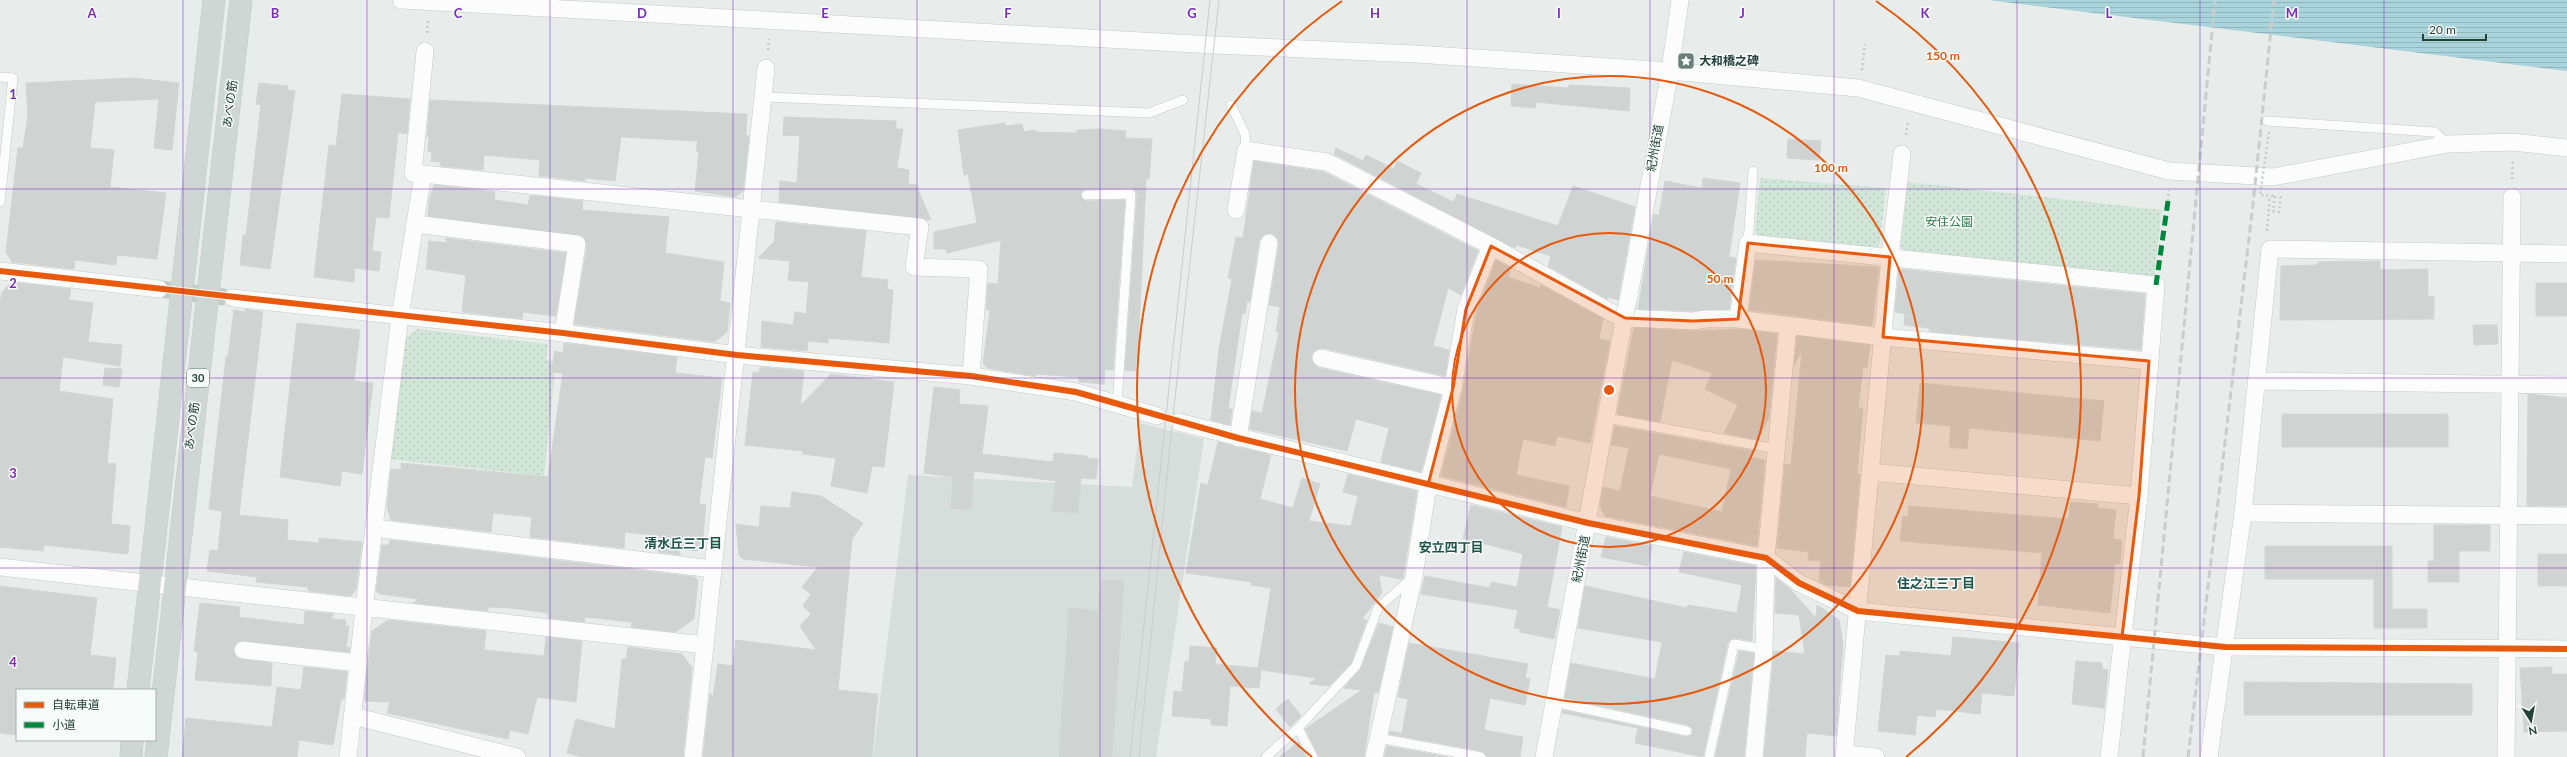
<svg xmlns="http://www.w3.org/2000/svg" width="2567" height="757" font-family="Lato,'Noto Sans JP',sans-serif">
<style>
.built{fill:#d6dedb}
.park{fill:url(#park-dots)}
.water{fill:url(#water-rules)}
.building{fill:#cfd4d2;stroke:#d1d6d4;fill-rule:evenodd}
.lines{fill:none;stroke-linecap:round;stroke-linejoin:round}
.street-tunnel{stroke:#c1cbc8;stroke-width:17;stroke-dasharray:17 8;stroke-linecap:butt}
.lane-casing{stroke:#c5cac8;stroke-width:10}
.street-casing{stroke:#c5cac8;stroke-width:18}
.primary-casing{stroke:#c3ccc9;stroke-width:23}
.path{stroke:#c3ccca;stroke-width:2.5;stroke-dasharray:2 3;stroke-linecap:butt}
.lane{stroke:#fcfcfc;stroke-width:9}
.street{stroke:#fcfcfc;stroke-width:17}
.primary{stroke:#cfd7d5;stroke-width:22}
.tram{stroke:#c9cdcc;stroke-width:1}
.rail{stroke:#c9cdcc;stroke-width:3;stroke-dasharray:8 4;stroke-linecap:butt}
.street-bridge-casing{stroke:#c5cac8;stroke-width:18;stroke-linecap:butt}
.path-bridge{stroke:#c3ccca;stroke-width:2.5;stroke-dasharray:2 3;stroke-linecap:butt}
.street-bridge{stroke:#fcfcfc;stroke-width:17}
.quiet{stroke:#00873e;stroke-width:5;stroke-dasharray:10 5;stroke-linecap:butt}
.cycleway-casing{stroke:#f7fbf9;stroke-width:8}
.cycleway{stroke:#e8590c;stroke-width:6}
.marked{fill:#e8590c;fill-opacity:0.2;stroke:#e8590c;stroke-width:3;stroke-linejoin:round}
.grid{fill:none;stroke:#7b2cbf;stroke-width:1;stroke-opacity:0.55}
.ring{fill:none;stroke:#e8590c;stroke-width:2}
.labels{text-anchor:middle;stroke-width:3;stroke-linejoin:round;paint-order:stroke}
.shield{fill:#f7fbf9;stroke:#637a73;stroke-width:1}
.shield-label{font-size:11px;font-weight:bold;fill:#24423a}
.poi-label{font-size:12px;font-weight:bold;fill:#24423a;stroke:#f7fbf9;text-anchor:start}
.street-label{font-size:12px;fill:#24423a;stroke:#f7fbf9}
.park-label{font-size:12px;fill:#2d7a4b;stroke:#f7fbf9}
.neighbourhood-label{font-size:13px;font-weight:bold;fill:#1f5548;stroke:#f7fbf9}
.grid-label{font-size:13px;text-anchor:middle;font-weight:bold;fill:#7b2cbf;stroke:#f7fbf9;stroke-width:3;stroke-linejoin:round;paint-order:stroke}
.centre{fill:#e8590c;stroke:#f7fbf9;stroke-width:2}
.ring-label{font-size:12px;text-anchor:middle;font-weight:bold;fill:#e8590c;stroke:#f7fbf9;stroke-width:3;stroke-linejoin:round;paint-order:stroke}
</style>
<defs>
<pattern id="park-dots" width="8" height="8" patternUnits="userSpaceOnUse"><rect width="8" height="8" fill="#d1e6d8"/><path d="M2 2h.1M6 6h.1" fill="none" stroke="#b3c6ba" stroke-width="1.8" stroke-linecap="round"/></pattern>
<pattern id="water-rules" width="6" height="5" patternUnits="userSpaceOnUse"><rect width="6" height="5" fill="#a9d4db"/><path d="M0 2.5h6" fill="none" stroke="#91b7bd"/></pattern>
</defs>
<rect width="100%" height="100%" fill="#e8edeb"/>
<path class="built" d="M1140,423L1204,439L1156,757H873L908,475L1132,487Z"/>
<g class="park">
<path d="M1760,178L1886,188L1880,244L1873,250L1761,239L1755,232Z"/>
<path d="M1907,182L2162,210L2154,277L1907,254L1901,248Z"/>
<path d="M417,329L548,344L546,360L556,362L544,476L389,459L402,341Z"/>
</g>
<path class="water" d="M1988,0H2567V71Z"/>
<g class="building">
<path d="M133,78L179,83L172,150L154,148L159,99L95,102L90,148L114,150L110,187L166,193L157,259L117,255L116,265L75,260L74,269L12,262L6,252L18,148H23L28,115L26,83Z"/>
<path d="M259,83L288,86L287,90L295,91L270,269L240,265L243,235H246L261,105L256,104Z"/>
<path d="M1512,84L1569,88V85L1630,88L1629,111L1536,102L1535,108L1511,106Z"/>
<path d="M342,94L410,99L407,134L398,132L389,218L376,217L372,251L381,252L379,271L355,268L354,282L314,277L329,145L336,146Z"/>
<path d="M430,100L747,114L746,136H749L743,191L736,197L695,191L699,152L696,151L698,141L621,137L615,181L585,178V181L539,176L540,160L484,155L483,170L440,166L441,162L431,161L432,152L428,151L429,136H427Z"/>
<path d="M784,117L896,121V129H903L897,168L909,170L908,184L916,185L931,220L779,202L780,181L797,183L800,136L783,135Z"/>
<path d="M1005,123L1006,126L1022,124L1024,132L1035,130V132L1077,133V130L1101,129L1126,131L1125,138L1152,139L1149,179H1146L1139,333L1135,371L1125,370L1137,194L1131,188L1086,189L1080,195L1086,201L1125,200L1113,370L1105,369L1104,384L1079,382V377L1036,374L1035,376L987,368L983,363L990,310H986L988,283L998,284L1001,240L947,253L946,249H934V232L977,223L968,174L964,175L958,130Z"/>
<path d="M1788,139L1821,141L1819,160L1787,158Z"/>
<path d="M1336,148L1363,161L1366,155L1394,169L1397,161L1421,173L1416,184L1454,202L1457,194L1558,226L1573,186L1635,207L1618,300L1608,297L1607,299L1548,266L1551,256L1516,245L1515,248L1334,154Z"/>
<path d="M1254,161L1324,172L1478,251L1461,295L1448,288L1433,346L1449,350L1445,376L1323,348L1318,349L1311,355L1312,361L1319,368L1441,395L1421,472L1381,462L1389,428L1356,419L1347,451L1250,429L1252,411L1262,413L1279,332H1276L1280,307L1269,305L1279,244L1276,236L1271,233L1265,234L1259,241L1250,302L1247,301L1245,314L1242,313L1228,409H1232L1230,425L1211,420L1219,349L1232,279L1228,278L1236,237L1243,238Z"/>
<path d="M1703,178L1740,183L1729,257L1736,258L1729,309L1692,311L1638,309L1654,214L1659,216L1665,181L1702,188Z"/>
<path d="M434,185L495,192L494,200L528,205L530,196H537L583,201L582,210L669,217L665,253L724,262L720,301L730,303L727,332L715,342L574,324L587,246L583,236L428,216L429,200Z"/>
<path d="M776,222L866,231L861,277L888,280L887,289L893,290L889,343L828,338V343L808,341L807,351L761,347L762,321L793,325L795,312L806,314L809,282L788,280L790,261L758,258L774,242Z"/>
<path d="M445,238L566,253L556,316L523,312L522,319L462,312L466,275L426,269L429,241L448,243Z"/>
<path d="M1496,260L1510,268L1508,277L1540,288L1541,285L1603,319L1599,339L1610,341L1590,443L1557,436L1555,446L1523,439L1516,475L1569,486L1566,507L1441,476L1463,390L1477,310Z"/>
<path d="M1756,260L1879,267L1872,326L1749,310Z"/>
<path d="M2380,261V270L2428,269V296H2434V319L2280,320L2281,266L2318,265V262Z"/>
<path d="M1899,269L2145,294L2141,350L1945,333L1929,331V328L1904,325L1905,314L1895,312Z"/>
<path d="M12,282L71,289L69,300L93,303L88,342L122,345L120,366L63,357L59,391L113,399L107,463L116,464L111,524L130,526L128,554L44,545L43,551L0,547V302L2,292Z"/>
<rect x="2536" y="283" width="31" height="33"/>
<path d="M245,309L263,312L239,515L288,520L287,540L319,543V538L362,542L356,589L351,596L308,591V587L256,582L257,577L207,571L210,550L218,551L222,511L209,509L226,357H228L234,310L245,312Z"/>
<path d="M297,323L360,330L354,381L373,383L362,474L342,471L340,486L280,477Z"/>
<path d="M2473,325H2497L2498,344L2474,345Z"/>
<path d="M1634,328L1693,331L1737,329L1777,334L1769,417L1758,440L1724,433L1738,405L1705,389L1712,373L1672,360L1660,422L1617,414Z"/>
<path d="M1797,336L1870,345L1867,368H1863L1858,408H1863L1857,474H1860L1850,587L1826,585L1819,581L1821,561L1808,560L1809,552L1777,548L1785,464L1791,465L1802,350L1794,366Z"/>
<path d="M564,343L677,357L675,373L722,378L712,458L705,457L699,504L706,505L702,548H697V551L677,548L681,555L658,552L660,536L625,532L624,548L530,537L532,517L493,513L491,532L391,520L387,507L391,469L401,470V463L548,477L563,373L551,372L555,351L563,353Z"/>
<path d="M760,367L804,371L800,406L831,374L894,382L884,467L872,466L867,493L831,486L836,458L802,454L803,451L745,445L753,372L759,373Z"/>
<path d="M105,368L122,369L119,387L103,385Z"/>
<path d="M1920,383L2104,401L2100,441L1969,428L1967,449L1949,447L1951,426L1916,423Z"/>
<path d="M934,387L960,390L959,404L988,406L982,454L1053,462L1054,453L1087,456V458L1098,459L1096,479L1081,478L1078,513L1052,511L1056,481L974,471L971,510L951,508L953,477L924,473Z"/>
<path d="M2528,394L2567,398V506H2527Z"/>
<rect x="2282" y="414" width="166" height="33"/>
<path d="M1615,426L1753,451L1750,457L1765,460L1757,546L1605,516L1600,507L1603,487L1620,491L1629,448L1611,445ZM1659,454L1731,469L1722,512L1650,496Z"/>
<path d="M1218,442L1271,455L1260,499L1293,508L1302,478L1320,484L1309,521L1351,526L1358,496L1343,492L1348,474L1417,491L1403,578L1401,579L1379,575L1382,593L1362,619L1367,620L1351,663L1329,686L1309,684L1316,678L1261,670L1259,688L1230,686L1227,726L1211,725V719L1172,716L1174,691L1182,692L1185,661L1189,662L1190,646L1217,648L1215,664L1258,668L1271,588L1251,585L1252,582L1186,573L1201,483L1208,485Z"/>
<path d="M792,492L821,496L863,523L852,539L838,690L878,694L872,757H703L710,693L713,697L718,664L733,666L736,640L816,650L800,626L811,614L803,606L811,594L802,587L818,567L743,559L739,555L736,524L759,527L761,506L790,508Z"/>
<path d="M2070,502L2098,504V508L2116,510L2113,539L2122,540L2120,564H2115L2110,613L2038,605L2042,553L1900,541L1903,516L1908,517L1909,506L2069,519Z"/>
<path d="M1471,505L1562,527L1547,607L1560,610L1554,639L1520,632V629L1514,628L1518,610L1421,594L1425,576L1490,588L1491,582L1517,587L1523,554L1463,538Z"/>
<path d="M2434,525H2490V551H2459V582H2428V561H2434Z"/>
<path d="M1606,537L1652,546L1648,566L1601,557Z"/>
<path d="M390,540L695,577L698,581L694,619L676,632L631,627L632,622L585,617L584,622L548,618V613L511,608L488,607V611L413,603L419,599L380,594L376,591L382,545H389Z"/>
<path d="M2265,546H2392V609H2427V628H2374V579H2265Z"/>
<path d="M1684,552L1756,566L1752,641L1735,638L1728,642L1703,757L1635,743L1638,728L1562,713L1563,710L1686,737L1692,735L1693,729L1688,725L1565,698L1571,663L1655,679L1662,642L1578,628L1585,586L1687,608L1688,605L1737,613L1742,585L1679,572Z"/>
<rect x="2538" y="554" width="29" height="32"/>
<path d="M1776,578L1789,588L1816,618L1817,605L1839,620L1843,644L1836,736L1807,733L1805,757H1764L1774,651L1805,654L1799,615L1775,613Z"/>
<path d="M1102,580L1124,581L1112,757H1059L1069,608L1098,611Z"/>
<path d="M0,586L97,598L90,655L116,658L113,690H17V735L0,733Z"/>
<path d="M200,603L240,607L239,617L304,625L305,611L334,614L331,619L346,620L345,626H349L346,649L350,646L349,652L239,641L233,649L237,658L272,663L271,686L195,680L198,652L194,651Z"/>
<path d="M388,620L486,631L484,650L544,656L546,637L582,641L576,702L537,697L528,734L510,730L508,739L387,713L390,702L364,701L372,631Z"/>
<path d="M1379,623L1393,627L1378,693L1374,692L1364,757H1319L1305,729L1362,690L1344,688L1361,668Z"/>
<path d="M1953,637L2019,643L2014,696L1982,693L1980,714L1936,709L1935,717L1917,715L1915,735L1878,731L1886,655L1900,656V651L1951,656Z"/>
<path d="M1409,643L1528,664L1525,678L1530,679L1525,705L1490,698L1484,730L1523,737L1520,757H1487L1482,751L1389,734L1390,731L1402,733L1408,699L1398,697Z"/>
<path d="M628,647L682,654L692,668L683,757H582L567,753L576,719L615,729L622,659H626Z"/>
<path d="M1739,651L1754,653L1744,757H1715Z"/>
<path d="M2076,661L2102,663V669L2108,670L2104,708L2072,704Z"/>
<path d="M304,667L347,672L344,699H341L333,745L299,740L297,757H182L186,718L272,727L277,687L301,690Z"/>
<path d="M2552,667V674H2567V731L2524,732L2520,668Z"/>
<path d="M2244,682L2472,684V715H2244Z"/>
<path d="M1288,699L1301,716L1290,727L1276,709Z"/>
<path d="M1299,742L1306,757H1279Z"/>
<path d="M1387,746L1448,757H1384Z"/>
</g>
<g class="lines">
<path class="street-tunnel" d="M159,289L233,298"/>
<g class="lane-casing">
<g id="lane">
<path d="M0,77L13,78L0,202"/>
<path d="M765,97L1149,113L1183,100"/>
<path d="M1231,105L1245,134L1246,150"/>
<path d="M2267,121L2435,132L2448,144"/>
<path d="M1086,195L1131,194L1117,405"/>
<path d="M1748,243L1753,171"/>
<path d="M1607,418L1777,449"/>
<path d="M1554,702L1687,731"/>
<path d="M1298,728L1313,757"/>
<path d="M1378,738L1481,757"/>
<path d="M1266,757L1298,728L1356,666L1378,608L1412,578"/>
<path d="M1709,757L1734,644L1764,649"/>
</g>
</g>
<g class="street-casing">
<g id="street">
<path d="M401,0L1214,45L1416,54L1670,71L1858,88L2169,171L2273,177L2448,144L2513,142L2567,148"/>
<path d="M423,174L920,227L914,267L979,269L971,376"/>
<path d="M1236,210L1246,150L1327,162L1491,246L1466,309L1453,388L1428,485L1414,576L1374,757"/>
<path d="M415,224L577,244L563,333"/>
<path d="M1491,246L1614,314L1625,318L1693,321L1706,319H1738L1883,337L2149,361"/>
<path d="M0,271L159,289"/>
<path d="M1629,296L1670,71L1680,0"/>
<path d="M233,298L563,333L737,355L971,376L1076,392L1157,416"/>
<path d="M1738,319L1748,243L2156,285L2139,496L2109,757"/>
<path d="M1321,358L1453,388"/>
<path d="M2258,381L2567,385"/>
<path d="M1178,422L1588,523L1766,558L1799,583L1858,611L2225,647L2567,649"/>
<path d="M1238,438L1269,243"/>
<path d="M1870,472L2139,496"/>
<path d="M2243,513L2567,516"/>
<path d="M374,528L713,569"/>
<path d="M0,567L705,645L693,757"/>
<path d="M705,645L766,68"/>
<path d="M243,650L358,663"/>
<path d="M353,716L517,757"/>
<path d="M1845,754L1876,757"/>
<path d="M348,757L364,609L400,316L423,174L413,173L425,51"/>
<path d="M1544,757L1625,314"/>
<path d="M1754,757L1764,649L1766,558L1788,326"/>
<path d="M1844,757L1890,257L1902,154"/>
<path d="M2209,757L2243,513L2270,249L2567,254"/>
<path d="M2506,757L2512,197"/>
</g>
</g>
<g class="primary-casing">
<g id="primary">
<path d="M138,690L214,0"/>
<path d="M131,757L132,740"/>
<path d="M156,757L241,0"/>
</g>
</g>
<g class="path">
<path d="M427,33L428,20"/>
<path d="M768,50L769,39"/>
<path d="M1862,70L1865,44"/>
<path d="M1906,135L1908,121"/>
<path d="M2512,179L2513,160"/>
<path d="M2275,196L2273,211L2279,212L2281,195"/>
<path d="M2168,201L2169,190"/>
<path d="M2267,231L2270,196"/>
</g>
<use href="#lane" class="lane"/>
<use href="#street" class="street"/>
<use href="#primary" class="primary"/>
<g class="tram">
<path d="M1130,757L1210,0"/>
<path d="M1139,757L1174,407L1219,0"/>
</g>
<g class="rail">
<path d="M2143,757L2215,0"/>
<path d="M2188,757L2253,204L2274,0"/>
</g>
<g class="street-bridge-casing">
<path id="street-bridge" d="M1625,314L1629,296"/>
</g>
<path class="path-bridge" d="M2269,132L2260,195L2275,196"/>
<use href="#street-bridge" class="street-bridge"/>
<path class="quiet" d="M2156,285L2168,201"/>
<g class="cycleway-casing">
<path id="cycleway" d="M0,271L563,333L737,355L971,376L1076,392L1238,438L1588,523L1766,558L1799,583L1858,611L2225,647L2567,649"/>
</g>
<use href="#cycleway" class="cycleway"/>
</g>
<path class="marked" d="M1748,243L1890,257L1883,337L2149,361L2139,496L2122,637L1858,611L1799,583L1766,558L1588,523L1428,485L1453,388L1466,309L1491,246L1625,318L1693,321L1738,319Z"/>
<path class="grid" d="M183,0V757M367,0V757M550,0V757M733,0V757M917,0V757M1100,0V757M1284,0V757M1467,0V757M1650,0V757M1834,0V757M2017,0V757M2200,0V757M2384,0V757M0,189H2567M0,378H2567M0,568H2567"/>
<g class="ring">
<circle cx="1609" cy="390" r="157"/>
<circle cx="1609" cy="390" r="314"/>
<path d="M1312 757A472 472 0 0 1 1342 1M1876 1A472 472 0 0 1 1906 757"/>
</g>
<defs>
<g id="sight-square" transform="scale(0.9)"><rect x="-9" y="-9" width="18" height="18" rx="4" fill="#697e78" stroke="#f7fbf9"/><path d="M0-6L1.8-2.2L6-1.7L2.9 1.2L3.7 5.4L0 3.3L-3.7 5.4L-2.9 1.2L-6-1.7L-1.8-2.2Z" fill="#fff"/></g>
</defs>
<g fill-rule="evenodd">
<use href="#sight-square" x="1686" y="61"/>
</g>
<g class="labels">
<rect class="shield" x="187" y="369" width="22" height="18" rx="3"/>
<g class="shield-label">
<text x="198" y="382">30</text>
</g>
<g class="poi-label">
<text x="1699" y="65">大和橋之碑</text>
</g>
<g class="street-label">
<text transform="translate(230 104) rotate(-83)" y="4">あべの筋</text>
<text transform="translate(1655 148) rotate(-80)" y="4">紀州街道</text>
<text transform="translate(192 426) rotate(-83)" y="4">あべの筋</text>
<text transform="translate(1581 559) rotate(-79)" y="4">紀州街道</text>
</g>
<g class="park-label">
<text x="1949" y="226">安住公園</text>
</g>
<g class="neighbourhood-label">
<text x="683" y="548">清水丘三丁目</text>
<text x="1451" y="552">安立四丁目</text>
<text x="1936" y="588">住之江三丁目</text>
</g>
</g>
<g class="grid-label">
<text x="92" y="18">A</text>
<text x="275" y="18">B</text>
<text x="458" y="18">C</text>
<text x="642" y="18">D</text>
<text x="825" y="18">E</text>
<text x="1008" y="18">F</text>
<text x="1192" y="18">G</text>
<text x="1375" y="18">H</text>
<text x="1559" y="18">I</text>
<text x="1742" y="18">J</text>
<text x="1925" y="18">K</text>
<text x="2109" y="18">L</text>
<text x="2292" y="18">M</text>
<text x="13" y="99">1</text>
<text x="13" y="288">2</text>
<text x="13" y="478">3</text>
<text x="13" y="667">4</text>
</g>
<circle cx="1609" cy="390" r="6" class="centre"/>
<g class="ring-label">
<text x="1943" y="60">150 m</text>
<text x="1831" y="172">100 m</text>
<text x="1720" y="283">50 m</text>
</g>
<rect x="16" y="689" width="140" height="52" fill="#f7fbf9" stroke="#a3b1ad"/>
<rect x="24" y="702" width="20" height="6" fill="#e8590c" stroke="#a3b1ad"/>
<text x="52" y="709" font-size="12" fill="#24423a">自転車道</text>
<rect x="24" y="722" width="20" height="6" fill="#00873e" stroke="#a3b1ad"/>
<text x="52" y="729" font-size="12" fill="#24423a">小道</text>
<g transform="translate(2531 721) rotate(169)" stroke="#f7fbf9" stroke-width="3" paint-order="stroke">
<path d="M0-3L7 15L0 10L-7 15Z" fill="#24423a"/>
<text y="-6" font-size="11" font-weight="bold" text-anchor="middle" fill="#24423a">N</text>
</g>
<path d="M2423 34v6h63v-6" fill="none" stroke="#24423a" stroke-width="2"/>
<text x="2429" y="34" font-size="12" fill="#24423a" stroke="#f7fbf9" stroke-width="3" paint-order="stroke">20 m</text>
</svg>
